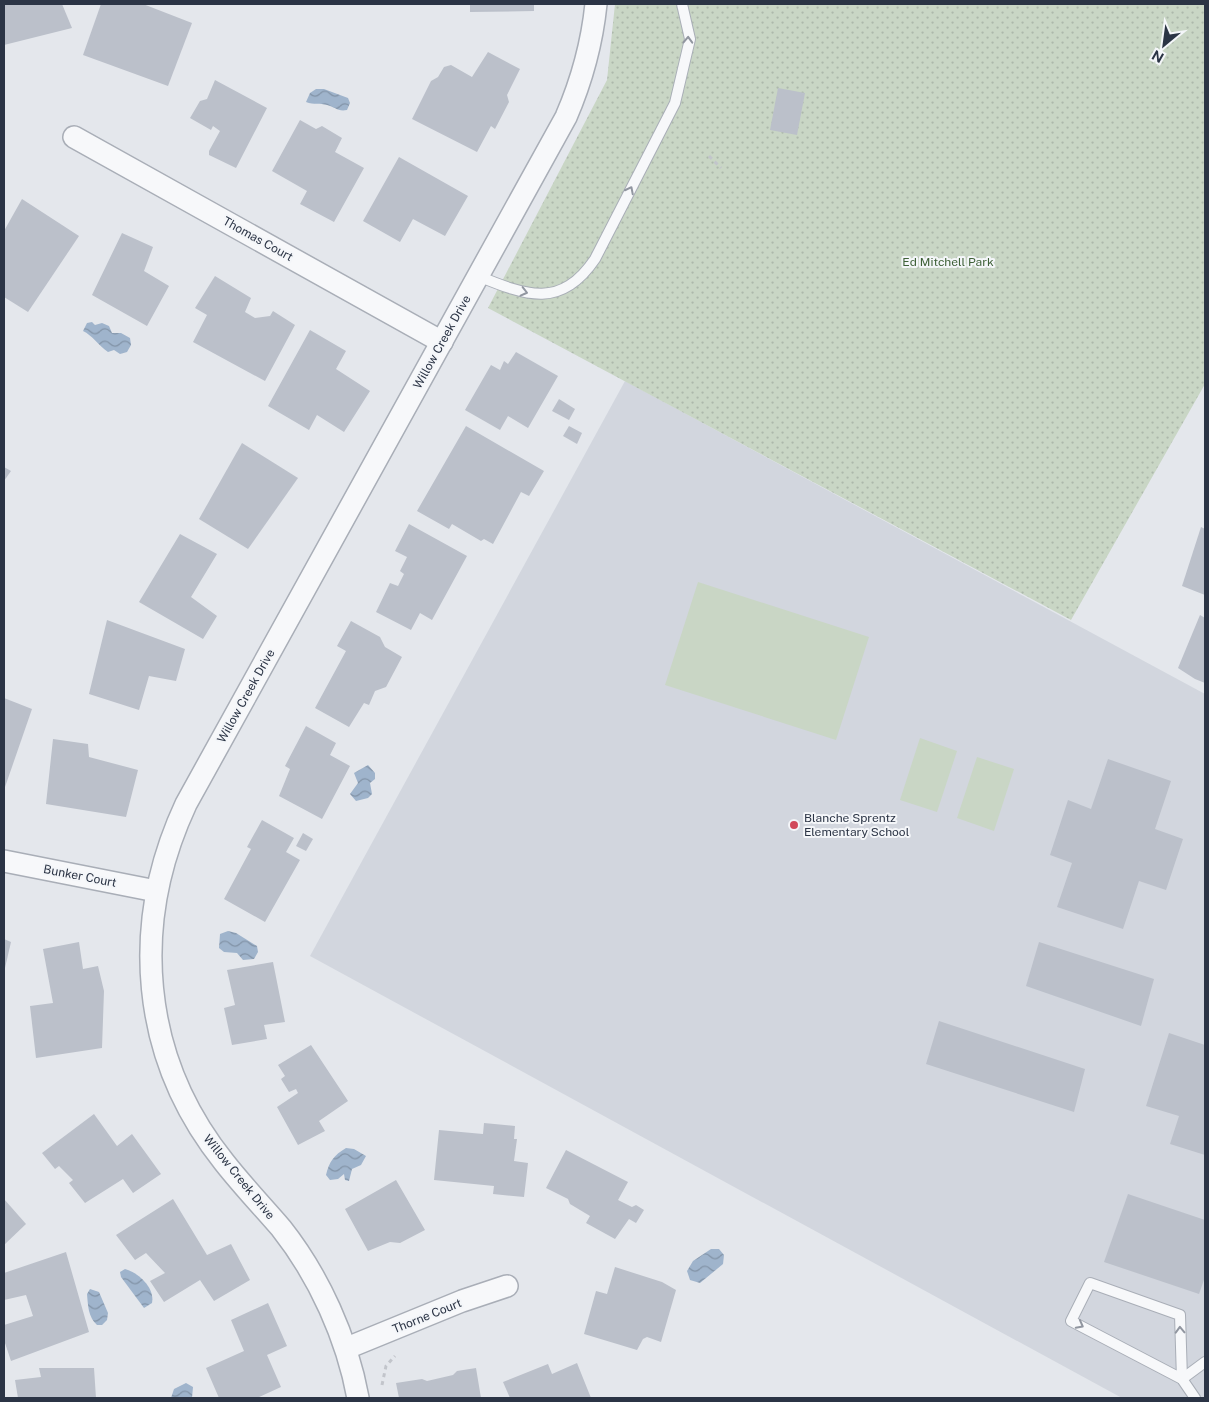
<svg xmlns="http://www.w3.org/2000/svg" width="1209" height="1402" font-family="'Public Sans',sans-serif">
<style>
.built{fill:#d2d6de}
.grass{fill:url(#grass-dots)}
.garden{fill:#c9d6c5}
.water{fill:url(#water-waves)}
.building{fill:#bbc0ca}
.lines{fill:none;stroke-linecap:round;stroke-linejoin:round}
.service-casing{stroke:#a9aeb7;stroke-width:12}
.minor-casing{stroke:#a9aeb7;stroke-width:24}
.path{stroke:#c2c5cb;stroke-width:3;stroke-dasharray:4 4;stroke-linecap:butt}
.service{stroke:#f7f8fa;stroke-width:10}
.minor{stroke:#f7f8fa;stroke-width:21}
.oneway{stroke:#9196a0}
.poi-dot{fill:#d1495b;stroke:#f4f6f9;stroke-width:2}
.labels{text-anchor:middle;stroke-width:4;stroke-linejoin:round;paint-order:stroke}
.street-label{font-size:12px;fill:#2b3445;stroke:#f4f6f9}
.park-label{font-size:12px;fill:#3f6138;stroke:#f4f6f9}
.poi-label{font-size:12px;fill:#2b3445;stroke:#f4f6f9;text-anchor:start}
</style>
<defs>
<pattern id="grass-dots" width="8" height="8" patternUnits="userSpaceOnUse" patternTransform="scale(1.25)"><rect width="8" height="8" fill="#c9d6c5"/><path d="M2 2h.1M6 6h.1" fill="none" stroke="#adb8ab" stroke-width="1.8" stroke-linecap="round"/></pattern>
<pattern id="water-waves" width="16" height="10" patternUnits="userSpaceOnUse" patternTransform="scale(1.25)"><rect width="16" height="10" fill="#9fb4cc"/><path d="M0 5q4-4 8 0t8 0" fill="none" stroke="#8293a7"/></pattern>
</defs>
<rect width="100%" height="100%" fill="#e4e7ec"/>
<path class="built" d="M625,381L1205,694V1398H1122L310,956Z"/>
<path class="grass" d="M615,4H1205V384L1071,620L488,308L607,80Z"/>
<g class="garden">
<path d="M698,582L869,637L836,740L665,685Z"/>
<path d="M920,738L957,751L937,812L900,800Z"/>
<path d="M977,757L1014,769L994,831L957,818Z"/>
</g>
<g class="water">
<path d="M316,89H324L348,98L350,103L347,110C338,112 335,107 327,105C320,103 314,105 306,102L310,93Z"/>
<path d="M92,322L95,325L102,323L109,326L112,333H121L130,338L131,345L127,352L120,354L114,350L108,352C99,346 92,335 83,331L87,323Z"/>
<path d="M368,765L375,773V779L370,783L372,794L368,798L356,801L350,794L358,783L354,773Z"/>
<path d="M228,931L236,933L257,946L258,952L254,959L243,960L237,953L224,952L219,948L220,934Z"/>
<path d="M346,1148L354,1149L366,1156L361,1165L352,1169L349,1181L345,1180L344,1174L338,1179L330,1180L326,1175C329,1162 334,1155 346,1148Z"/>
<path d="M711,1249H719L724,1255L723,1264L700,1283L690,1280L687,1271L693,1261Z"/>
<path d="M125,1269C139,1273 155,1288 152,1303L144,1308L121,1277L120,1272Z"/>
<path d="M90,1289L99,1292L108,1313L107,1320L102,1325H97C88,1317 88,1305 87,1294Z"/>
<path d="M186,1383L193,1387L192,1398H171L174,1389Z"/>
</g>
<g class="building">
<path d="M4,4H62L72,28L4,45Z"/>
<path d="M101,4H143L192,23L168,86L83,55Z"/>
<path d="M470,4H534V11L470,12Z"/>
<path d="M488,52L520,69L507,95L509,102L495,129L491,126L477,152L412,119L431,81L438,77L444,67L451,65L472,77Z"/>
<path d="M215,80L267,108L236,168L209,155V151L220,131L213,126L211,130L190,118L200,101L207,99Z"/>
<path d="M778,88L805,93L797,135L770,130Z"/>
<path d="M300,120L316,129L322,126L342,138L335,152L364,168L334,222L300,204L307,191L272,171Z"/>
<path d="M399,157L468,196L445,236L413,219L400,242L363,221Z"/>
<path d="M22,199L79,236L28,312L4,297V231Z"/>
<path d="M122,233L153,247L144,271L169,286L147,326L92,295Z"/>
<path d="M215,276L251,298L245,312L255,318L270,316L273,311L295,325L265,381L193,342L207,315L195,308Z"/>
<path d="M310,330L346,351L336,369L370,391L344,432L317,415L309,430L268,406Z"/>
<path d="M516,352L558,376L528,428L508,416L500,430L465,410L491,365L500,370L504,361L508,364Z"/>
<path d="M559,399L575,409L569,420L552,411Z"/>
<path d="M466,426L544,471L529,496L521,492L493,544L484,539L481,541L452,524L449,529L417,511Z"/>
<path d="M569,426L582,433L577,444L563,436Z"/>
<path d="M242,443L298,478L248,549L199,519Z"/>
<path d="M4,467L11,471L4,481Z"/>
<path d="M409,524L467,556L432,620L420,613L411,630L376,612L390,583L398,586L404,574L400,571L407,557L395,551Z"/>
<path d="M1201,527L1205,529V595L1182,586Z"/>
<path d="M180,534L217,554L191,597L217,616L203,639L139,602Z"/>
<path d="M1200,615L1205,618V683L1195,679L1178,668Z"/>
<path d="M107,620L185,649L176,681L149,676L139,710L89,694Z"/>
<path d="M351,621L380,637L385,647L402,657L386,687L375,691L369,705L364,703L349,727L315,708L346,651L337,646Z"/>
<path d="M4,698L32,709L4,790Z"/>
<path d="M306,726L336,743L330,755L350,766L322,819L279,796L290,769L285,766Z"/>
<path d="M53,739L88,744L89,757L138,770L126,817L46,804Z"/>
<path d="M1108,759L1171,781L1155,829L1183,839L1166,890L1139,881L1123,929L1057,907L1072,863L1050,855L1068,800L1091,809Z"/>
<path d="M262,820L294,838L286,852L300,860L265,922L224,899L251,849L247,847Z"/>
<path d="M303,833L313,839L306,851L296,846Z"/>
<path d="M4,939L11,942L5,968H4Z"/>
<path d="M79,942L83,969L98,966L104,991L102,1048L36,1058L30,1006L53,1003L43,949Z"/>
<path d="M1039,942L1154,979L1141,1026L1026,986Z"/>
<path d="M273,962L285,1022L264,1025L267,1039L232,1045L224,1008L235,1005L227,970Z"/>
<path d="M939,1021L1085,1069L1074,1112L926,1064Z"/>
<path d="M1169,1033L1205,1045V1155L1170,1144L1179,1116L1146,1106Z"/>
<path d="M311,1045L348,1101L319,1121L325,1131L298,1145L277,1107L298,1093L296,1089L289,1092L281,1079L285,1076L278,1065Z"/>
<path d="M94,1114L117,1146L132,1134L161,1174L133,1193L123,1179L85,1203L69,1183L73,1180L59,1166L55,1169L42,1153Z"/>
<path d="M484,1123L515,1126L514,1139H517L514,1161L528,1163L524,1197L493,1194L494,1186L434,1180L439,1130L483,1134Z"/>
<path d="M566,1150L628,1182L618,1200L632,1207L636,1205L644,1210L636,1223L629,1219L615,1239L586,1223L590,1216L570,1204L568,1199L546,1188Z"/>
<path d="M396,1180L425,1230L400,1243L390,1242L368,1251L345,1209Z"/>
<path d="M1128,1194L1205,1220V1277L1199,1294L1104,1262Z"/>
<path d="M4,1199L26,1224L4,1245Z"/>
<path d="M173,1199L207,1255L231,1244L250,1280L214,1301L200,1280L164,1302L150,1281L165,1273L146,1253L135,1260L116,1235Z"/>
<path d="M66,1252L89,1332L11,1361L4,1340V1325L33,1316L26,1295L4,1300V1273Z"/>
<path d="M615,1267L662,1282L676,1290L661,1342L647,1337L643,1339L637,1350L584,1334L596,1291L607,1294Z"/>
<path d="M268,1303L287,1346L267,1355L281,1387L257,1398H219L206,1368L244,1351L231,1320Z"/>
<path d="M577,1363L591,1398H510L503,1382L548,1364L552,1374Z"/>
<path d="M39,1368H94L96,1398H18L15,1380L41,1377Z"/>
<path d="M476,1368L481,1398H399L396,1383L422,1379L427,1381L453,1375L457,1371Z"/>
</g>
<g class="lines">
<g class="service-casing">
<g id="service">
<path d="M478,276C527,296 561,309 595,259L675,103L690,39L682,4"/>
<path d="M1182,1379L1180,1315L1090,1283L1071,1321L1182,1379L1195,1398"/>
<path d="M1182,1379L1205,1362"/>
</g>
</g>
<g class="minor-casing">
<g id="minor">
<path d="M74,137L442,342"/>
<path d="M4,861L156,891"/>
<path d="M347,1348L462,1301L507,1286"/>
<path d="M358,1398C347,1338 319,1276 281,1228C262,1206 242,1185 224,1162C140,1057 130,924 186,804L566,117C582,80 592,43 596,4"/>
</g>
</g>
<g class="path">
<path d="M709,156L721,168"/>
<path d="M382,1385L386,1366L395,1356"/>
</g>
<use href="#service" class="service"/>
<use href="#minor" class="minor"/>
</g>
<defs><path id="oneway-chevron" d="M-2-3.5L2.5 0L-2 3.5" fill="none" stroke-width="1.6" stroke-linecap="round" stroke-linejoin="round" transform="scale(1.25)"/></defs>
<g class="oneway">
<use href="#oneway-chevron" transform="translate(688 40) rotate(-88)"/>
<use href="#oneway-chevron" transform="translate(630 190) rotate(-63)"/>
<use href="#oneway-chevron" transform="translate(524 292) rotate(14)"/>
<use href="#oneway-chevron" transform="translate(1080 1325) rotate(28)"/>
<use href="#oneway-chevron" transform="translate(1180 1330) rotate(-92)"/>
</g>
<circle class="poi-dot" cx="794" cy="825" r="5"/>
<g class="labels">
<g class="street-label">
<text transform="translate(258 239) rotate(29)" y="4">Thomas Court</text>
<text transform="translate(442 342) rotate(-61)" y="4">Willow Creek Drive</text>
<text transform="translate(246 696) rotate(-61)" y="4">Willow Creek Drive</text>
<text transform="translate(80 876) rotate(11)" y="4">Bunker Court</text>
<text transform="translate(239 1177) rotate(51)" y="4">Willow Creek Drive</text>
<text transform="translate(427 1316) rotate(-22)" y="4">Thorne Court</text>
</g>
<g class="park-label">
<text x="948" y="266">Ed Mitchell Park</text>
</g>
<g class="poi-label">
<text x="804" y="822">Blanche Sprentz<tspan x="804" dy="14">Elementary School</tspan></text>
</g>
</g>
<rect width="1209" height="1402" fill="none" stroke="#2b3445" stroke-width="10"/>
<g transform="translate(1164 45) rotate(209)" stroke="#f4f6f9" stroke-width="4" paint-order="stroke">
<path d="M0-4L9 19L0 12L-9 19Z" fill="#2b3445"/>
<text y="-8" font-size="14" font-weight="bold" text-anchor="middle" fill="#2b3445">N</text>
</g>
</svg>
